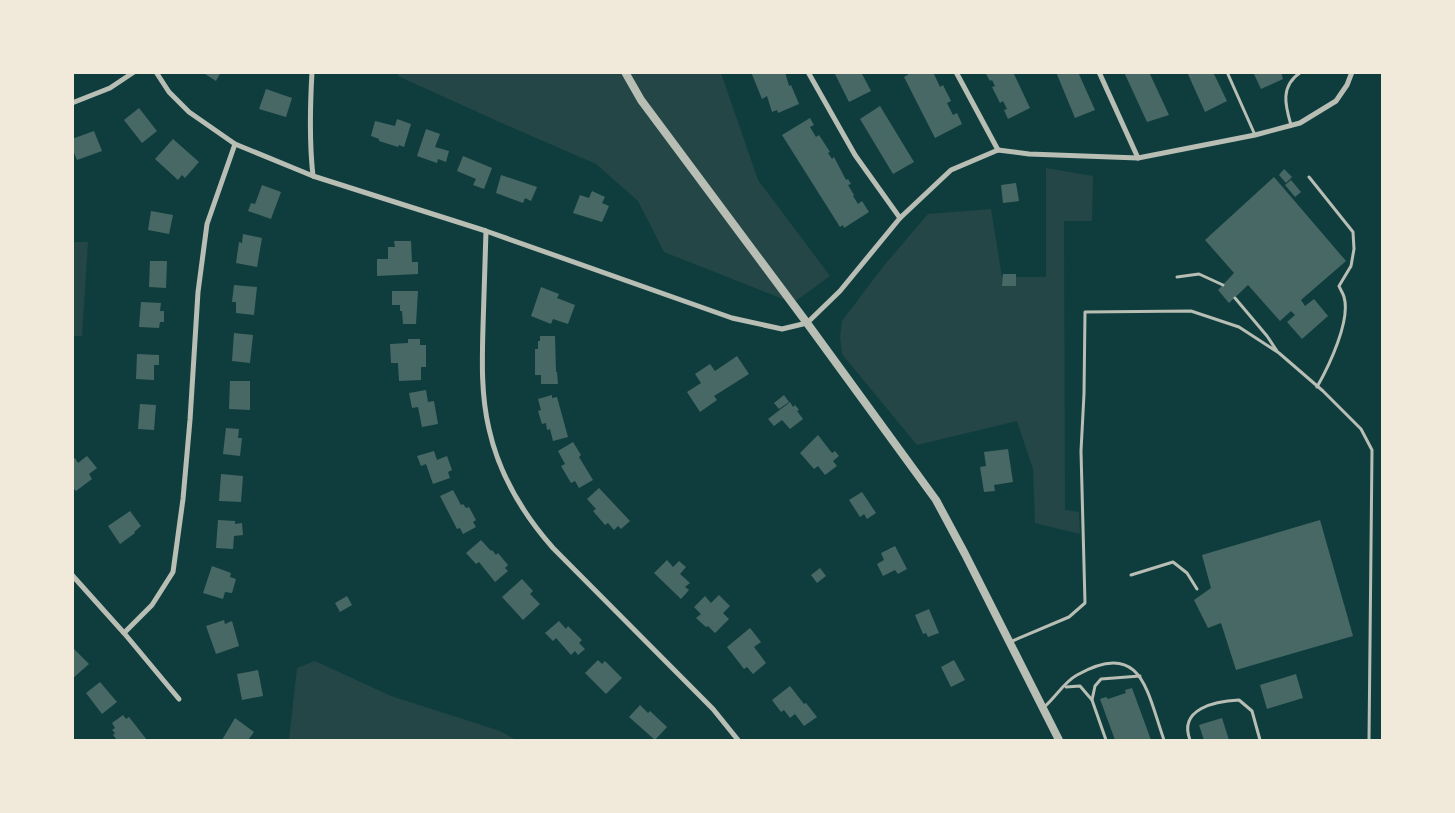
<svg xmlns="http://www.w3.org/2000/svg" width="1455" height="813" font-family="'Source Sans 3',sans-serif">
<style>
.green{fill:#244646}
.building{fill:#486865}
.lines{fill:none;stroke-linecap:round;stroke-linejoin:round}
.service{stroke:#b8beb3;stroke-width:3}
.minor{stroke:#b8beb3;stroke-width:5}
.tertiary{stroke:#b8beb3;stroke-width:8}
</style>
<rect width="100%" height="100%" fill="#0f3d3e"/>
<g class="green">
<path d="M399,72L721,73L758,180L830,276L793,303L664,252L638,201L596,164L506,125L398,76Z"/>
<path d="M1046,168L1093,176L1092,221H1064L1065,510L1079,512L1080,534L1035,523L1033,469L1017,421L917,445L842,354L840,338L842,321L882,268L928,214L991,209L1002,277H1046Z"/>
<path d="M73,242H88L82,336H73Z"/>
<path d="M315,661L391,696L500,731L516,740H289L297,668Z"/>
</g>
<g class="building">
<path d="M202,72H221L216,81Z"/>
<path d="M751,72H785L789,86L791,85L799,104L778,113L777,110L772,112L767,96L762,99Z"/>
<path d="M834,72H861L871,91L849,102Z"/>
<path d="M912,72H938L934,74L940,87L943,85L951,101L947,103L953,115L957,113L962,124L935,138L904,77Z"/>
<path d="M985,72H1013L1030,108L1008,119L1004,110L1007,109L1003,101L1000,103L992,87L995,86L992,80L990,81Z"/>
<path d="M1056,72H1078L1095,110L1075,118Z"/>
<path d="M1124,72H1149L1169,115L1147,122Z"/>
<path d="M1187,72H1213L1227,101L1205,112Z"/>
<path d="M1253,72H1281L1283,79L1261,89Z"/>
<path d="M266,89L292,98L286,117L259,109Z"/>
<path d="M880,106L914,162L893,174L860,119Z"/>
<path d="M139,108L157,131L142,143L124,120Z"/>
<path d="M810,118L814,125L810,127L816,137L819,135L830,152L828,153L832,159L834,157L846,180L848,179L851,184L848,185L854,195L853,196L858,204L862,201L869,212L844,228L843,225L840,227L782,135Z"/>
<path d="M397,119L411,124L404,147L399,145L398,147L379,141V139L371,136L375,121L395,126Z"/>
<path d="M426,129L440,134L435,147L449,151L446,162L438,159L437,163L417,156Z"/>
<path d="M94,131L102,151L77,160L72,148V139Z"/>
<path d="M173,139L199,162L185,178L182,175L178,180L155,159Z"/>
<path d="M463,156L492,168L484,189L473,185L476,179L457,171Z"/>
<path d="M1284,169L1292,177L1286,183L1279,175Z"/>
<path d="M501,175L537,187L531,201L525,198L523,203L496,193Z"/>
<path d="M1274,177L1346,261L1301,300L1305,306L1314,299L1328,316L1302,339L1287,322L1295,315L1291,311L1280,321L1248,285L1229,303L1218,290L1234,273L1205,240Z"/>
<path d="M1291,180L1301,192L1295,197L1285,185Z"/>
<path d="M1016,183L1019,201L1003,203L1001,185Z"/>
<path d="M262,185L281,192L271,219L248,211L251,203L255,204Z"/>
<path d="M592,191L605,197L602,203L609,206L602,222L573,213L580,195L589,198Z"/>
<path d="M151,211L173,215L169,234L148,230Z"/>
<path d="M243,234L262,238L257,267L236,263L239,242L242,243Z"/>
<path d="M394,241H411L412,262H418V274L377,276V259H388V247H395Z"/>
<path d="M150,261H167L166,288L149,287Z"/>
<path d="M1003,274H1016V286H1002Z"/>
<path d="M234,285L257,287L254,315L236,313V302H232Z"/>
<path d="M541,287L559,294L557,298L575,305L568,324L553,319L551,324L531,316Z"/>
<path d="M392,291H418L416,324H403L402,311H400V305H392Z"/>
<path d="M141,302L161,303L160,311H164V322H160L159,328L139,327Z"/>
<path d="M234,333L253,335L250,363L232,361Z"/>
<path d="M540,336H555L556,372H557L558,384H541V375H535V349H538V341H540Z"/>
<path d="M408,339H420V345H426V367H421V380L399,381L398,363H391L390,344L408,343Z"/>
<path d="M137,354L159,355V365H154V380L136,379Z"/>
<path d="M737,356L749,374L714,396L717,400L700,412L687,392L701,383L695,374L710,364L715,371Z"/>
<path d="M230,381H250V410L229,409Z"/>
<path d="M426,390L428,402L434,401L438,424L422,427L418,407L412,408L409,393Z"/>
<path d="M552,395V398L557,397L568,437L553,441L550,429L547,430L546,423L542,424L538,411L541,410L538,399Z"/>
<path d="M784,395L789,402L779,409L774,403Z"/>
<path d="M790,402L793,407L795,405L799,410L797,411L803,419L790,429L782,420L774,426L768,419Z"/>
<path d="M140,404L156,405L154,430L138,429Z"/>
<path d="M226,428L239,429L238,438H242L240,456L223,454Z"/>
<path d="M818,435L832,453L835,451L839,456L833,461L837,466L825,475L818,466L814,469L800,453Z"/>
<path d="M573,442L581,455L579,457L593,480L579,488L575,481L571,483L561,466L565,464L558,451Z"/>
<path d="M1008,449L1013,482L994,485L995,491L984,492L980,467L986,466L984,452Z"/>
<path d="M434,451L437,460L447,456L452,470L448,472L450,478L433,484L426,464L421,466L417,456Z"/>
<path d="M87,456L97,468L89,474L92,479L76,491L72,487V460L75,458L78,463Z"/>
<path d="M221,474L243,476L241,502L219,501Z"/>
<path d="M599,488L630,521L621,529L618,526L614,530L608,523L605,525L593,511L596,509L587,499Z"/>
<path d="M453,490L461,505L463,504L466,508L469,507L476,520L473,522L476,527L463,534L460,528L457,529L440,496Z"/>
<path d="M862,492L876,513L867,519L864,514L860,517L849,500Z"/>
<path d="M130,511L141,526L134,532L135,533L120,544L108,526Z"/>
<path d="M218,520L235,521V524L242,523L243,535L234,536L233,549L216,548Z"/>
<path d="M1320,520L1353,636L1236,670L1221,623L1208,628L1194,600L1211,588L1202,555Z"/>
<path d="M481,540L491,551L492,550L496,555L498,553L508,565L505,568L508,571L495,582L479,562L476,564L466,553Z"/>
<path d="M895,546L907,569L898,574L895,570L883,576L877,564L884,560L881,553Z"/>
<path d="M667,560L673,567L679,561L686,567L680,574L690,583L685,587L689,590L681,599L654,573Z"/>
<path d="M212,566L231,573L230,577L236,579L232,593L225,592L223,599L203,593Z"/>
<path d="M820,568L826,576L817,583L811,575Z"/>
<path d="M522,579L533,591L530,594L540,604L523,620L502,597Z"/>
<path d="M719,595L730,606L723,613L729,619L715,633L708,626L706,627L696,618L701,614L694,607L705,596L711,603Z"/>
<path d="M347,596L352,605L340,612L335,603Z"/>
<path d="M929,609L939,633L928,637L926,633L923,634L915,615Z"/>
<path d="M224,620L225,624L232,621L239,646L216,654L206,626Z"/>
<path d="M559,621L566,629L568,626L582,640L579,643L585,649L578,655L575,651L571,655L556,638L553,641L545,633Z"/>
<path d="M750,628L761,642L754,647L766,663L753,674L747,667L744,669L727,647Z"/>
<path d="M72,647L89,664L72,679Z"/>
<path d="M598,660L602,664L605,661L622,678L606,694L585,673Z"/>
<path d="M954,660L965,680L951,687L941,667Z"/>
<path d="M258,670L263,696L242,700L237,674Z"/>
<path d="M1296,674L1303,698L1267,709L1260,685Z"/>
<path d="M100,682L117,702L102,714L86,693Z"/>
<path d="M790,686L804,704L806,703L817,717L804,726L795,714L790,718L784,710L781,712L772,700Z"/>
<path d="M1132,688L1151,740H1115L1100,699L1106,697L1108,699L1126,693L1125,690Z"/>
<path d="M640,705L648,713L650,711L667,727L655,740L629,717Z"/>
<path d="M123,715L126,719L129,717L147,740H117L113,735L115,733L112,730L115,728L112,723Z"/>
<path d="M235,718L254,732L248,740H222Z"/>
<path d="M1222,718L1229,740H1204L1199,725Z"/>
</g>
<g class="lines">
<g class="service">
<path d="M1227,72L1255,135"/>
<path d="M1291,125C1285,105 1280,86 1301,72"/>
<path d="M1309,177L1353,232L1354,249L1351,266L1339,286C1340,289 1343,293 1344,297C1351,320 1329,366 1317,387"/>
<path d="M1177,277L1199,274L1223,285"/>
<path d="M1235,298L1267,336L1277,351"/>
<path d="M1131,575L1173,562L1187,573L1197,589"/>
<path d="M1010,642L1069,617L1085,603L1081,451L1084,394L1085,312L1191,311L1239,327L1279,353L1323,391L1361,429L1372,450L1369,740"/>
<path d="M1066,687L1080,686L1092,700L1106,740"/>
<path d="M1092,700L1095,686L1101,679L1140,676"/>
<path d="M1044,707C1055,698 1064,682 1077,675C1142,638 1147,692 1164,740"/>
<path d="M1190,740C1178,709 1215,701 1239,700L1252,711L1260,740"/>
</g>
<g class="minor">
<path d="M156,72L169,92L189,112L235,144L313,176"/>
<path d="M312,72C310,107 309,141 313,176L486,231L732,318L782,329L807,323L840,291L900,218L951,170L998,150L1029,154L1138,158L1255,135L1300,123L1336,101L1347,85L1352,72"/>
<path d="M808,72L855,155L900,218"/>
<path d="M956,72L998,150"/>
<path d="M1099,72L1138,158"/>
<path d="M72,103L110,88L134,72"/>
<path d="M486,231C485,263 484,295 483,327C482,361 481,395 489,429C499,474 523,514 553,548L713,709L738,740"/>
<path d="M72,575L124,633L179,699"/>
<path d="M124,633L152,605L173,572L183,499L190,420L198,292L207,224L235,144"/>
</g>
<path class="tertiary" d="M625,72L641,100L807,323L936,500L965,554L1059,740"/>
</g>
<rect width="1455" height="813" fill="none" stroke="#f1e9da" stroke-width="148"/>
</svg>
